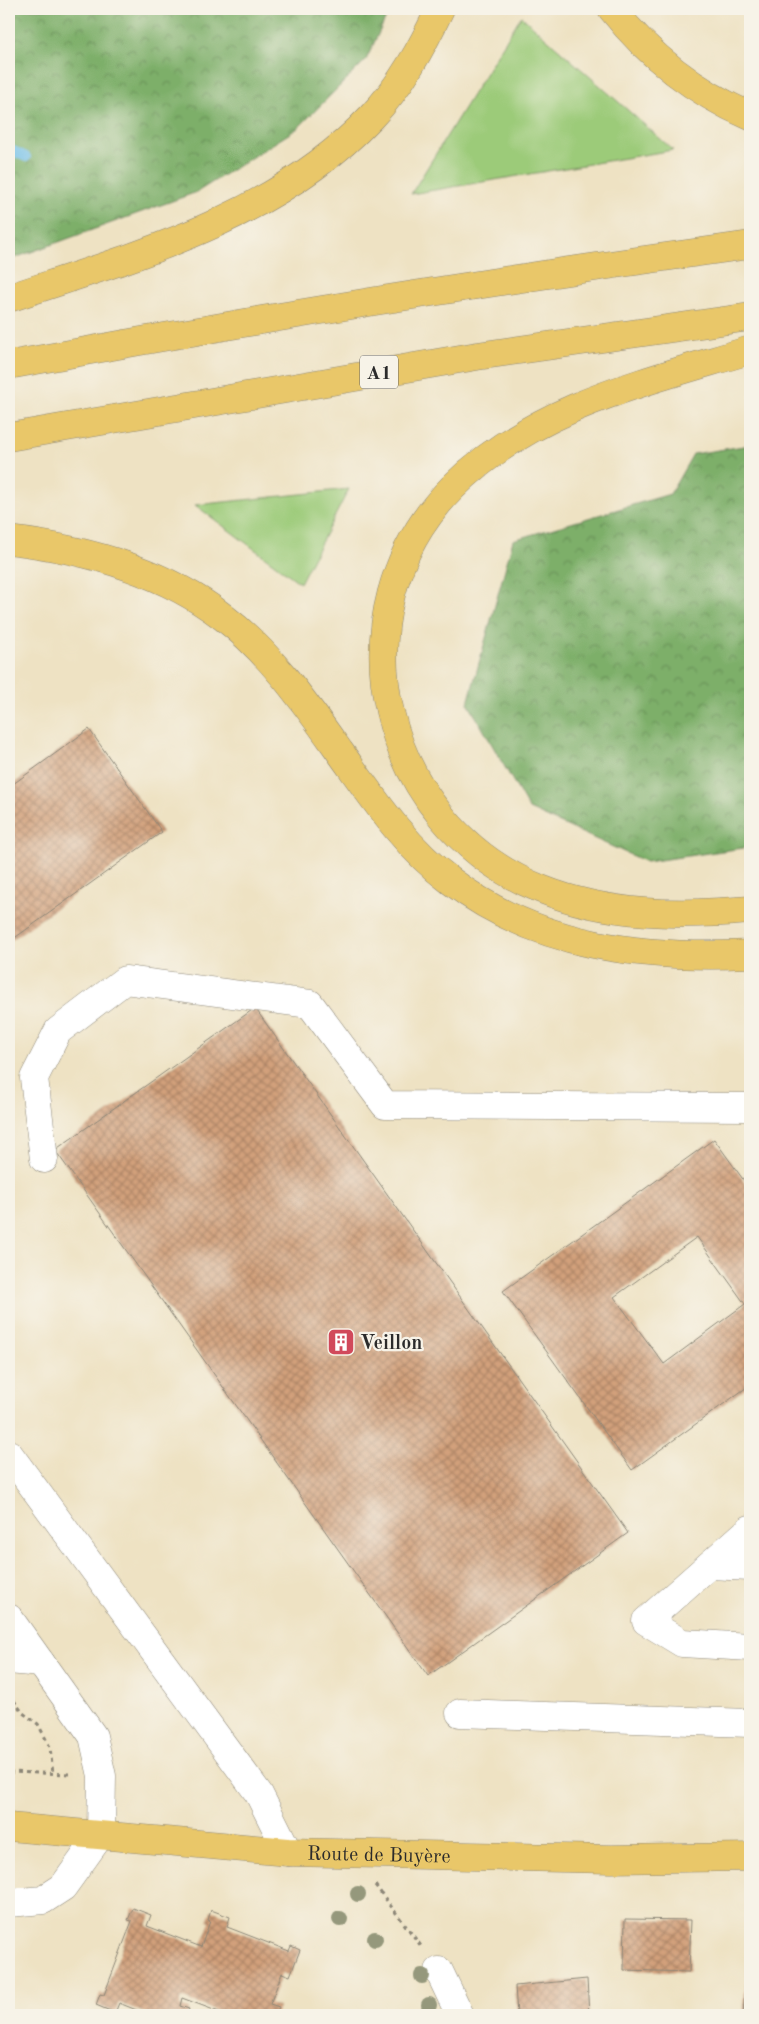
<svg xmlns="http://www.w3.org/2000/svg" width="759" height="2024" font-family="'Old Standard TT',serif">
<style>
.grass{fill:#9ccb79;stroke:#647b52}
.forest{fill:url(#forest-crowns);stroke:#546d4a}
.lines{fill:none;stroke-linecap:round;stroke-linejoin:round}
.stream{stroke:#6fbfea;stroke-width:10}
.building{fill:url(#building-cross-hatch);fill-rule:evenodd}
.minor-casing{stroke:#8c8677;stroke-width:29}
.major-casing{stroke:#8c8677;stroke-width:29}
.highway-casing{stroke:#8c8677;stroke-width:29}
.path{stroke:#8c8677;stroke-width:3;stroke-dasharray:4 4;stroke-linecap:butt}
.minor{stroke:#fff;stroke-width:28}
.major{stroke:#e9c769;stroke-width:28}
.highway{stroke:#e9c769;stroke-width:28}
.tree{fill:#95987c}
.labels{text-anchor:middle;stroke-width:4.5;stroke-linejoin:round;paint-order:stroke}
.shield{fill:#f7f3e8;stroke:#686764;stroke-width:1}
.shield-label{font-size:19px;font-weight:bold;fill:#2b2b2b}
.poi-label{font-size:20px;font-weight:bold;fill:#2b2b2b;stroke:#f7f3e8;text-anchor:start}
.street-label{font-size:20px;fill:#2b2b2b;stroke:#f7f3e8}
</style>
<defs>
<pattern id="forest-crowns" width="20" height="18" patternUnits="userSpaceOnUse" patternTransform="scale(1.25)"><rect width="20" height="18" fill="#7daf69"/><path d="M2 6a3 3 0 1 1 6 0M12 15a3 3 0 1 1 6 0" fill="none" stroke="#678f57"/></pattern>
<pattern id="building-cross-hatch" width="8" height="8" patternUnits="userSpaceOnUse" patternTransform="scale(1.25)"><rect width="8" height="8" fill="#d2a07b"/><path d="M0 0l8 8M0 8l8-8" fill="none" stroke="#ab8365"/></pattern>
</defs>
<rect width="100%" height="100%" fill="#f7f3e8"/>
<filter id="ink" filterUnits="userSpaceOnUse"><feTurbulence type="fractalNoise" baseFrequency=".02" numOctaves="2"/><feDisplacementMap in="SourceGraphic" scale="10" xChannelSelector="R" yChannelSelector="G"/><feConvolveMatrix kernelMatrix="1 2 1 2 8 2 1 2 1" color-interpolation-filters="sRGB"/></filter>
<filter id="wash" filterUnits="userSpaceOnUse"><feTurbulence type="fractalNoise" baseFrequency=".0096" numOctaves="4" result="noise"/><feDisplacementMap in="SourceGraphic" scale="20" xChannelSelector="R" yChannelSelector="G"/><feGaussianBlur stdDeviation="1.12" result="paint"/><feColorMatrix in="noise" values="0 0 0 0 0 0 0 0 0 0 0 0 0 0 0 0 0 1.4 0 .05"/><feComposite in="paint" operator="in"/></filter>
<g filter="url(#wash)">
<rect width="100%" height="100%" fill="#eee2c3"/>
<g class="grass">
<path d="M521,16L673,150L411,194Z"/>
<path d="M349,489L300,583L195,505Z"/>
</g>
<g class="forest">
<path d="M9,9H390L366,60L298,128L197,192L9,260Z"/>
<path d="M750,445V847L646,862L529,809L468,703L513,540L670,494L693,454Z"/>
</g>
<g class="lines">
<path class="stream" d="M9,149L26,157"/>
</g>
<g id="blocks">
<g class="building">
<path d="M89,729L162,832L9,942V787Z"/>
<path d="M255,1008L628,1533L428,1676L55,1150Z"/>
<path d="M714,1139L750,1189V1385L632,1470L503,1291ZM697,1237L745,1304L664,1364L614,1297Z"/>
<path d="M133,1908L151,1915L147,1926L201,1947L210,1921L208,1920L211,1910L230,1917L227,1927L289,1951L291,1946L300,1950L290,1976L282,1973L270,2004L279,2007L275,2015H227L182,1998L180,2006L189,2009L187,2015H149L119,2003L115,2013L96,2005L100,1994L104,1995L132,1921L128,1920Z"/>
<path d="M625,1919L691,1920L689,1972L624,1970Z"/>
<path d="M747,1966H750V2015H743Z"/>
<path d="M587,1979L589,2015H517L515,1986Z"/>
</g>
</g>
</g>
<g filter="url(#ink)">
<use href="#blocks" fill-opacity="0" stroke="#8c8677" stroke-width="1"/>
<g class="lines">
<g class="minor-casing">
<g id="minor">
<path d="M44,1159L34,1078L58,1031L125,980L310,1004L385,1105L750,1107"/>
<path d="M9,1454L259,1794L288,1852"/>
<path d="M750,1529L646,1621L682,1643L750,1647"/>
<path d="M710,1565L750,1567"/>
<path d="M9,1618L93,1736L102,1776L101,1834L63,1887L43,1900L9,1903"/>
<path d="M9,1660L41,1663"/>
<path d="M460,1713L750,1723"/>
<path d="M439,1971L460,2015"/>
</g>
</g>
<g class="major-casing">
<g id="major">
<path id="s1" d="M9,1827L288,1852L611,1859L750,1857"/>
</g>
</g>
<g class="highway-casing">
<g id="highway">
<path d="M612,9C649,56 695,92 750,116"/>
<path d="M9,298C136,256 277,217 371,117C401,86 422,47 440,9"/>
<path d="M750,350C645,382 533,407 453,487C328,612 380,825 541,889C608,916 680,916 750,910"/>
<path d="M9,365C255,319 502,279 750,245"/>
<path d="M9,437L477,356L750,317"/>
<path d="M9,540C84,549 161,569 222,616C270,652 306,704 340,752C373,798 405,847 451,881C537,947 646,959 750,954"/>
</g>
</g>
<g class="path">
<path d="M9,1694L23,1713L38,1724L50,1747L53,1774"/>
<path d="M9,1772L71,1774"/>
<path d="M375,1885L421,1946"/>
</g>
<use href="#minor" class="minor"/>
<use href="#major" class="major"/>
<use href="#highway" class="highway"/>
</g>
<g class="tree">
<circle cx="358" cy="1894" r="8"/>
<circle cx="340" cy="1919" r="8"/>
<circle cx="375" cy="1939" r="8"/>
<circle cx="422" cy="1976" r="8"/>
<circle cx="429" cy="2005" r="8"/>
</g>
</g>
<defs>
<g id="building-square" transform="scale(1.4375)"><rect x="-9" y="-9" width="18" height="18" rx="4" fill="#d1495b" stroke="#f7f3e8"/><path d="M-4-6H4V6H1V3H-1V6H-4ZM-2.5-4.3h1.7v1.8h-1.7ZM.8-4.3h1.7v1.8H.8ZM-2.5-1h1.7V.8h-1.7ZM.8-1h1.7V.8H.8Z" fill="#fff"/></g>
</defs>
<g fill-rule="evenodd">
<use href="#building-square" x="341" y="1342"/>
</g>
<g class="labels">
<rect class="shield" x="360" y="355.5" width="38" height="33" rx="4"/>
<g class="shield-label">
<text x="379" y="379">A1</text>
</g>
<g class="poi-label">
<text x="360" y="1349">Veillon</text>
</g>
<g class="street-label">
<text dy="7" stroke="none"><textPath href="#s1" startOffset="371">Route de Buyère</textPath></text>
</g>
</g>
<rect width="759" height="2024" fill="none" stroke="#f7f3e8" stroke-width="30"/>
</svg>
